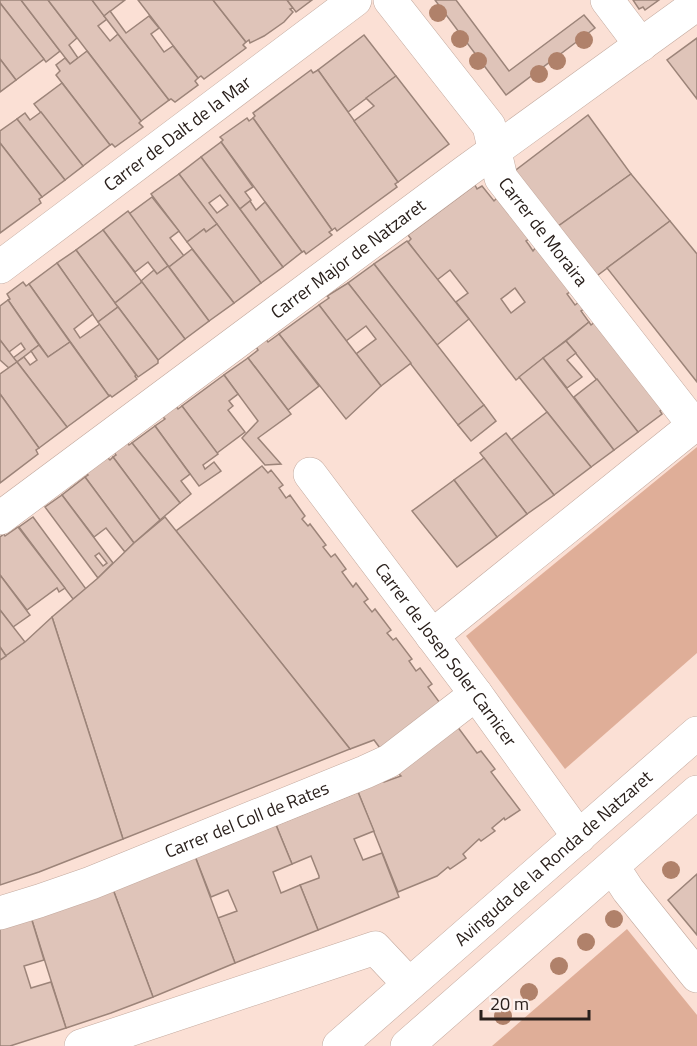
<svg xmlns="http://www.w3.org/2000/svg" width="697" height="1046" font-family="'Titillium Web',sans-serif">
<style>
.green{fill:#dfae98}
.building{fill:#dfc4b9;stroke:#9c8479;stroke-width:1.5;fill-rule:evenodd}
.lines{fill:none;stroke-linecap:round;stroke-linejoin:round}
.minor-casing{stroke:#c3a99e;stroke-width:34}
.minor{stroke:#fff;stroke-width:33}
.tree{fill:#b0816a}
.labels{text-anchor:middle;stroke-width:5;stroke-linejoin:round;paint-order:stroke}
.street-label{font-size:18px;fill:#2a201c;stroke:#fcf1ed}
</style>
<rect width="100%" height="100%" fill="#fbe0d5"/>
<g class="green">
<path d="M697,447V653L565,769L466,636Z"/>
<path d="M627,929L697,1015V1046H492Z"/>
</g>
<g class="building">
<path d="M0,0H21L60,51L46,62L0,3Z"/>
<path d="M21,0H48L77,38L69,45L78,58L70,64Z"/>
<path d="M48,0H92L107,19L98,26L110,41L118,34L169,100L141,121Z"/>
<path d="M92,0H125L104,16Z"/>
<path d="M138,0H213L246,42L243,45L246,48L204,79L201,76L198,78Z"/>
<path d="M213,0H287L293,8L290,9L293,12L284,22L264,36L250,43L249,40L246,42Z"/>
<path d="M287,0H312L296,12Z"/>
<path d="M435,0H456L509,71L584,15L595,28L506,95Z"/>
<path d="M633,0H659L645,10L643,7L639,9Z"/>
<path d="M0,3L44,59L16,80L0,59Z"/>
<path d="M110,11L126,33L149,16L159,28L151,34L164,52L173,46L198,78L195,81L198,85L175,102L171,99L169,100L104,16Z"/>
<path d="M364,35L396,76L348,112L318,70Z"/>
<path d="M697,38V99L667,60Z"/>
<path d="M87,51L141,121L139,123L143,127L115,147L112,144L110,145L56,75L60,71L56,65L65,58L70,64Z"/>
<path d="M0,59L16,80L0,92Z"/>
<path d="M311,70L313,73L318,70L398,182L395,184L397,187L337,231L335,228L332,230L253,118L255,116L253,113Z"/>
<path d="M396,76L449,144L398,182L354,121L374,106L366,98Z"/>
<path d="M62,83L110,145L83,166L34,104Z"/>
<path d="M41,112L83,166L65,180L17,119L25,113L30,120Z"/>
<path d="M588,115L631,174L550,232L508,176Z"/>
<path d="M247,118L249,121L253,118L332,230L329,232L332,235L306,254L304,251L302,252L221,142L223,140L220,137Z"/>
<path d="M17,119L65,180L42,197L0,143V131Z"/>
<path d="M221,142L253,187L245,192L251,200L240,209L201,157Z"/>
<path d="M0,143L42,197L39,199L41,203L0,233Z"/>
<path d="M201,157L283,267L261,283L179,174ZM220,195L228,205L217,213L209,203Z"/>
<path d="M179,174L217,224L206,232L204,229L187,242L151,194Z"/>
<path d="M631,174L670,221L590,281L550,232Z"/>
<path d="M475,185L477,189L482,186L494,201L497,198L529,239L526,241L529,245L533,251L536,247L571,291L567,294L575,305L579,302L584,309L581,311L589,322L516,380L456,302L468,293L450,270L437,280L408,242L411,239L408,235ZM515,288L525,302L511,313L501,299Z"/>
<path d="M152,197L179,231L170,238L184,256L169,267L129,214Z"/>
<path d="M250,201L256,210L265,202L302,252L283,267L240,209Z"/>
<path d="M128,211L168,266L157,274L148,262L135,272L103,230Z"/>
<path d="M670,221L697,254V382L607,268Z"/>
<path d="M217,224L261,283L234,303L187,242L204,229L206,232Z"/>
<path d="M103,230L142,282L115,303L76,250Z"/>
<path d="M407,241L469,319L437,345L374,264Z"/>
<path d="M192,249L234,303L209,321L169,267Z"/>
<path d="M76,250L118,307L98,322L57,263Z"/>
<path d="M57,263L93,314L74,329L80,338L100,324L136,375L135,376L137,379L112,397L110,395L109,396L29,284Z"/>
<path d="M374,264L484,405L458,425L348,283Z"/>
<path d="M168,266L209,321L185,339L141,281L154,270L157,274Z"/>
<path d="M23,282L26,286L29,284L70,342L48,357L8,300L10,299L7,294Z"/>
<path d="M142,282L185,339L158,360L115,303Z"/>
<path d="M348,283L411,363L381,386L356,354L376,339L366,326L346,341L319,305L329,298L327,296Z"/>
<path d="M8,300L39,345L17,362L13,358L25,349L21,343L9,352L0,340V306Z"/>
<path d="M319,305L381,386L346,419L279,334Z"/>
<path d="M118,307L158,360V363L138,377L98,322Z"/>
<path d="M589,322L591,325L595,322L664,408L660,411L662,414L638,432L566,341Z"/>
<path d="M279,334L319,386L288,410L248,358L258,350L255,345L265,338L268,342Z"/>
<path d="M0,340L17,362L9,368L0,360Z"/>
<path d="M566,341L576,353L567,360L582,377L567,388L543,358Z"/>
<path d="M70,342L109,396L67,427L17,362L24,357L30,365L37,360L31,351L39,345L48,357Z"/>
<path d="M248,358L291,414L258,438L281,464L265,465L242,438L258,421L224,375Z"/>
<path d="M543,358L614,450L591,467L519,377Z"/>
<path d="M17,362L67,427L39,448L0,394V374Z"/>
<path d="M224,375L238,394L229,401L233,406L228,410L245,432L217,453L182,406Z"/>
<path d="M597,379L638,432L614,450L574,397Z"/>
<path d="M0,394L39,448L36,450L38,454L0,483Z"/>
<path d="M484,405L496,421L471,441L458,425Z"/>
<path d="M176,406L178,409L182,406L218,454L203,465L205,469L214,462L221,471L199,486L155,426L165,419L162,416Z"/>
<path d="M547,412L591,467L554,495L511,440Z"/>
<path d="M155,426L190,474L181,481L191,494L180,503L132,443Z"/>
<path d="M506,433L554,495L527,514L480,453Z"/>
<path d="M127,441L129,445L132,443L180,503L160,520L113,457L116,455L113,451Z"/>
<path d="M107,457L110,460L113,457L160,520L134,543L85,477L88,475L86,472Z"/>
<path d="M484,458L527,514L497,537L454,480Z"/>
<path d="M262,466L268,473L271,470L283,485L279,488L286,498L290,495L305,516L302,519L308,526L310,524L326,545L323,547L331,557L335,554L346,569L342,572L353,587L356,583L368,599L364,602L372,612L375,609L391,630L387,633L393,640L396,638L412,659L409,661L416,671L420,668L432,684L428,687L477,753L481,751L495,769L491,772L520,810L505,820L504,818L492,828L495,831L481,841L479,839L463,854L466,858L450,869L448,867L437,876L398,892L358,792L383,779L384,782L401,776L400,775L374,740L350,749L176,531Z"/>
<path d="M85,477L134,543L125,552L106,528L94,537L62,495Z"/>
<path d="M454,480L497,537L457,567L412,511Z"/>
<path d="M62,495L113,563L98,578L45,507ZM99,553L107,563L103,566L95,556Z"/>
<path d="M33,517L86,589L73,599L19,527Z"/>
<path d="M165,517L350,749L123,839L52,617L98,578L134,543Z"/>
<path d="M18,527L65,588L59,592L57,588L27,610L0,575V537L4,534L5,536Z"/>
<path d="M0,575L30,615L13,627L0,610Z"/>
<path d="M0,610L25,642L6,656L0,647Z"/>
<path d="M52,617L123,839L39,872L0,885V660L25,642Z"/>
<path d="M0,647L6,656L0,660Z"/>
<path d="M358,792L374,831L354,839L363,860L382,853L399,897L318,930L300,885L319,878V876L311,856L292,864L276,825Z"/>
<path d="M276,825L292,864L273,872L281,893L300,885L318,930L235,963L218,918L237,911L228,890L211,897L193,851Z"/>
<path d="M193,851L235,963L153,997L111,884Z"/>
<path d="M697,874V935L668,900Z"/>
<path d="M111,884L153,997L111,1013L66,1028L30,914Z"/>
<path d="M30,914L44,960L24,966L31,988L51,982L66,1028L10,1046H0V924Z"/>
</g>
<g class="lines">
<g class="minor-casing">
<g id="minor">
<path id="s1" d="M390,0L489,126L501,178L694,425L432,636"/>
<path d="M607,0L641,45"/>
<path id="s2" d="M0,267L355,0"/>
<path id="s3" d="M310,474L476,694L579,837"/>
<path id="s4" d="M0,518L465,172L697,4"/>
<path d="M613,867L628,890L697,976"/>
<path id="s5" d="M0,913L39,901L91,883L365,772L389,761L476,694"/>
<path d="M81,1046L375,948L409,984"/>
<path id="s6" d="M339,1046L697,733"/>
<path d="M407,1046L697,792"/>
</g>
</g>
<use href="#minor" class="minor"/>
</g>
<g class="tree">
<circle cx="438" cy="13" r="9"/>
<circle cx="460" cy="39" r="9"/>
<circle cx="584" cy="40" r="9"/>
<circle cx="478" cy="61" r="9"/>
<circle cx="557" cy="61" r="9"/>
<circle cx="539" cy="74" r="9"/>
<circle cx="671" cy="870" r="9"/>
<circle cx="614" cy="919" r="9"/>
<circle cx="586" cy="942" r="9"/>
<circle cx="559" cy="966" r="9"/>
<circle cx="529" cy="992" r="9"/>
<circle cx="503" cy="1016" r="9"/>
</g>
<g class="labels">
<g class="street-label">
<text dy="6" stroke="none"><textPath href="#s2" startOffset="222">Carrer de Dalt de la Mar</textPath></text>
<text dy="6" stroke="none"><textPath href="#s1" startOffset="282">Carrer de Moraira</textPath></text>
<text dy="6" stroke="none"><textPath href="#s4" startOffset="434">Carrer Major de Natzaret</textPath></text>
<text dy="6" stroke="none"><textPath href="#s3" startOffset="226">Carrer de Josep Soler Carnicer</textPath></text>
<text dy="6" stroke="none"><textPath href="#s5" startOffset="264">Carrer del Coll de Rates</textPath></text>
<text dy="6" stroke="none"><textPath href="#s6" startOffset="285">Avinguda de la Ronda de Natzaret</textPath></text>
</g>
</g>
<path d="M481 1010v9h108v-9" fill="none" stroke="#2a201c" stroke-width="3"/>
<text x="490" y="1010" font-size="18" fill="#2a201c" stroke="#fcf1ed" stroke-width="4.5" paint-order="stroke">20 m</text>
</svg>
